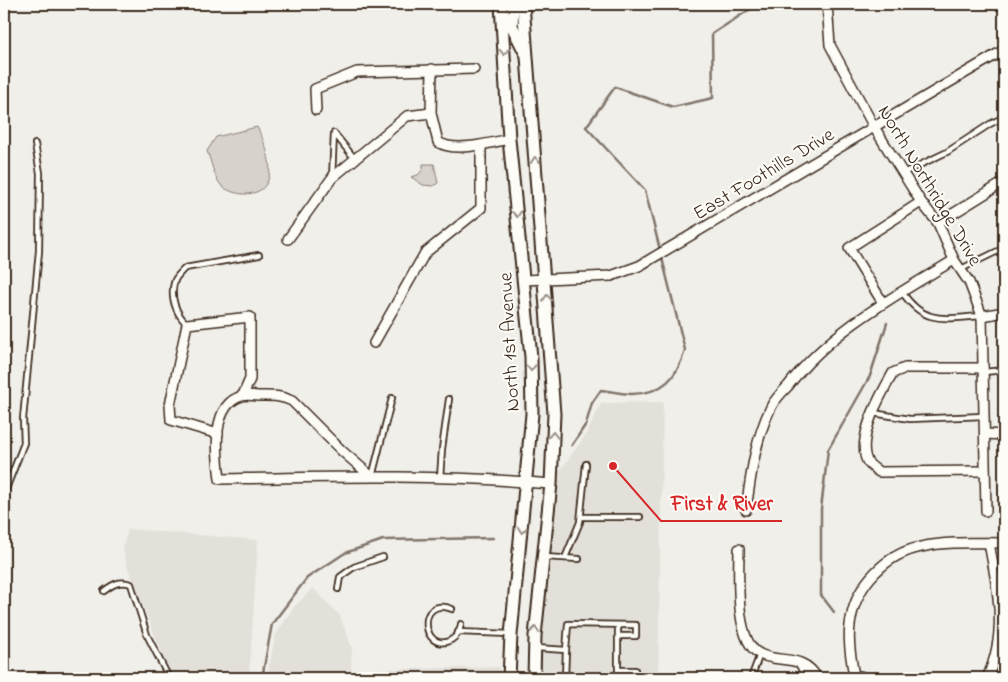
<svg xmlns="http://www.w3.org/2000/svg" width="1008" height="682" font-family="'Indie Flower',sans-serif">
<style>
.built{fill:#e3e0da}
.green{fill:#d7d2cc;stroke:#897e75}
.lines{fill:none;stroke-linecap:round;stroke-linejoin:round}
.stream{stroke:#80746b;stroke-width:2.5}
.service-casing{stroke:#3b2a1e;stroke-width:8}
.minor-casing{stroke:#3b2a1e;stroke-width:12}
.secondary-casing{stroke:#3b2a1e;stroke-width:15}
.service{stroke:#fdfcf7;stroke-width:4.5}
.minor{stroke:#fdfcf7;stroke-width:9}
.secondary{stroke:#fdfcf7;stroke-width:11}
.oneway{stroke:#9c938a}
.labels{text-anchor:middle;stroke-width:4;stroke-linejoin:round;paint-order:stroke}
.street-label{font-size:20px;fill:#3b2a1e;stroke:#fdfcf7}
.leader{fill:none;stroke:#d62828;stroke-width:2}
.callout-dot{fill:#d62828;stroke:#fdfcf7;stroke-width:2}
.callout-label{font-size:21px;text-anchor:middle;font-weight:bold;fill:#d62828;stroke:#fdfcf7;stroke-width:4;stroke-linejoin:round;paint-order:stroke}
</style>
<rect width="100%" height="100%" fill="#f1efea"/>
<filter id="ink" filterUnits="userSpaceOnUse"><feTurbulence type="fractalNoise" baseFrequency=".02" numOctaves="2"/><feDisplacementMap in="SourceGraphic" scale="10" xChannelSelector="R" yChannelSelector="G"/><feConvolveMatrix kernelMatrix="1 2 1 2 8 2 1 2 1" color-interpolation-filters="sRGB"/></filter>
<g filter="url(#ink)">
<g class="built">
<path d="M663,402L658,678H541L544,611L559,472L587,433L601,403Z"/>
<path d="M128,529L258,540L249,678H172L127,566L123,548Z"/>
<path d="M313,588L340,616L352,648L351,670L499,667L500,678H267L275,636L294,607Z"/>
</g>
<g class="green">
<path d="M257,127C269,149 283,193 245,194C237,194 226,191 220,184C214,176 211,161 207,151L216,137Z"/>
<path d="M423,164H434L438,183L433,186L423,185L411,177L418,175L423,169Z"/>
</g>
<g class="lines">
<g class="stream">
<path d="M572,445L586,424L592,403L601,390C611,391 622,394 632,394C663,393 677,378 685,350L645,190L586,127L615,87L673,107L713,98L712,34L758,4"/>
<path d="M834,612L821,595V509L828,450L870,376L887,323"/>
<path d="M262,678L272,624L307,578L345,553L383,540L493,538"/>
</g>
<g class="service-casing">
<g id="service">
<path d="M903,173L947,152L990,124L1004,117"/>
<path d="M332,178L334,133L355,159"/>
<path d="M961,269L1004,248"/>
<path d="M902,292C925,326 945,318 982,316"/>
<path d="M187,324C176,314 169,296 175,280C177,276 182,271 185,268L259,255"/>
<path d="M984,372L1004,370"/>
<path d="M873,413L910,419L984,416"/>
<path d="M372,477L392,398"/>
<path d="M440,478L442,449L449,399"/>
<path d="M4,494L24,443L23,419L39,251L40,173L35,144"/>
<path d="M581,517H640"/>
<path d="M544,557L579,559"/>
<path d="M565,558L580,522L586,464"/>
<path d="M338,589L340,577L354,567L383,557"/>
<path d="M104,591C113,584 120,580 131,584L147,635L169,678"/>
<path d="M452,609C415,595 422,655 451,640C458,636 460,631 461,624"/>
<path d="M458,632L510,634"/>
<path d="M618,636V670H635V676H618V670"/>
<path d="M536,648L566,650L568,624L636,625V636H618V625"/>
<path d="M566,650L565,678L618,676"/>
<path d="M751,678L760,654"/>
</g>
</g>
<g class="minor-casing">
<g id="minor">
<path d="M827,4L830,45L874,127L921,202L938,223L954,260L969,282L982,316L986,511"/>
<path d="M432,69L431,113L438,142C454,153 491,143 509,139"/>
<path d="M316,110L315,89L357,72L474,69"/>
<path d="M938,223L1004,182"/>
<path d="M288,239L332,178L407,116L431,113"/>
<path d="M524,280L611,276L639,266L1004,50"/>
<path d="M883,303L849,248L921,202"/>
<path d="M982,316L1004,312"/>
<path d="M374,343L425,253L481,208V146"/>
<path d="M983,368H905L893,373C881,394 856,438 867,461C869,465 875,469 879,472L985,471"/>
<path d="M218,434L171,420L170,405L187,324L250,317V379L243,395"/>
<path d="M985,434L1004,435"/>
<path d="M372,477L342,451L292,401C280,395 271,396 258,396C253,396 247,394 242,396C210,405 217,454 220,479C330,477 441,474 551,484"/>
<path d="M746,510C751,474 755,440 771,407C775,399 782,392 788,386C831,330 895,296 954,260"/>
<path d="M739,549C739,573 734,642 760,654C779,664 803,653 817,678"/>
<path d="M801,664L808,678"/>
<path d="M854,676C851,658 847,638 851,619C857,584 886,554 921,547C948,541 977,543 1004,543"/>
<path d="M849,678L860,676L865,678"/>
<path d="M987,678C1008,633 998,591 989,543"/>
</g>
</g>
<g class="secondary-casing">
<g id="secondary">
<path d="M501,4L509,139L531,357L532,414L511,635L509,678"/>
<path d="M513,4L512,26L525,52"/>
<path d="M523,4L554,414L551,484L535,636L534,678"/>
</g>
</g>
<use href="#service" class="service"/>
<use href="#minor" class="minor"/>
<use href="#secondary" class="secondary"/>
</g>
<defs><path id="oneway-chevron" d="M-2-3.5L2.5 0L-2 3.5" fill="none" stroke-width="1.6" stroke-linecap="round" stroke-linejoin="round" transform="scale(1.25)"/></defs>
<g class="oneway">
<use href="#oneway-chevron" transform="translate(504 52) rotate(87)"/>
<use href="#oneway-chevron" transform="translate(535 160) rotate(-95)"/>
<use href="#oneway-chevron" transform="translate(517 214) rotate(84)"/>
<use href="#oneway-chevron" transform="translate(547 298) rotate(-94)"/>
<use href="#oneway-chevron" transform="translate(531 368) rotate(89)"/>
<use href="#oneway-chevron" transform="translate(553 435) rotate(-87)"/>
<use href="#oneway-chevron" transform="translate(522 530) rotate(96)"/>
<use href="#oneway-chevron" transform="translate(535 630) rotate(-85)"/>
</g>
</g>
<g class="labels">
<g class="street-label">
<text transform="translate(763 173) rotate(-31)" y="7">East Foothills Drive</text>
<text transform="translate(931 185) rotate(59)" y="7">North Northridge Drive</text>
<text transform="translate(508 342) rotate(-93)" y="7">North 1st Avenue</text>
</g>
</g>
<path class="leader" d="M613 466L661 521H782"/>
<circle class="callout-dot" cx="613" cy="466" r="5"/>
<g class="callout-label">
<text x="722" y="510">First &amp; River</text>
</g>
<rect width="1008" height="682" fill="none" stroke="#fdfcf7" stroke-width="20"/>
<rect x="10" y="10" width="988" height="662" fill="none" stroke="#3b2a1e" stroke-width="2" filter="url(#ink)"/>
</svg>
